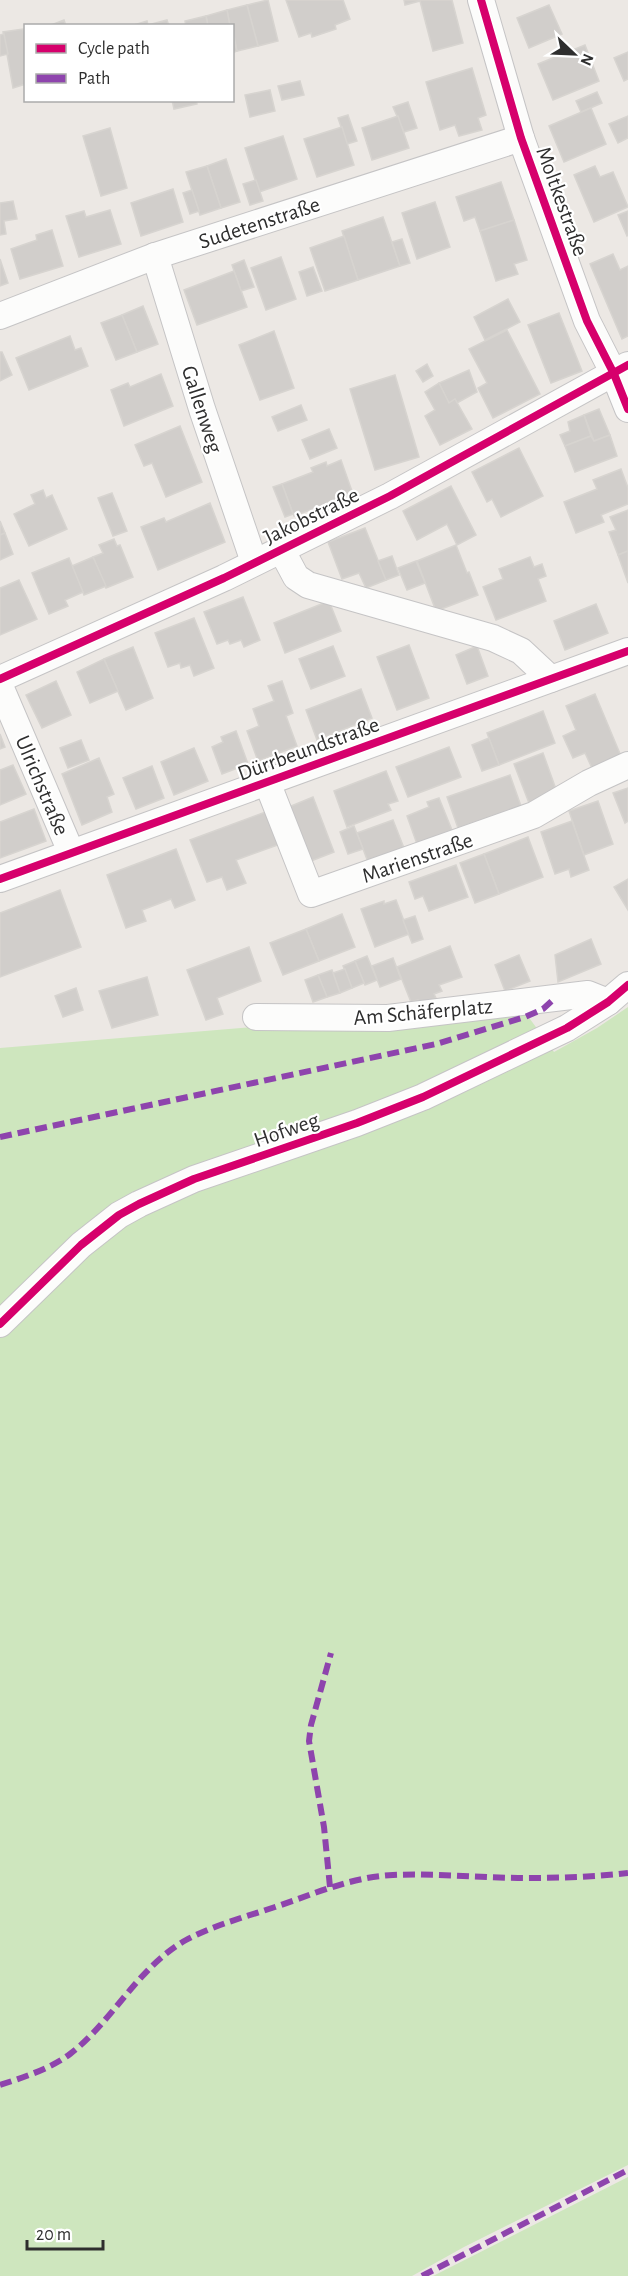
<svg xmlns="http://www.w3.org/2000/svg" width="628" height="2276" font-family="'Alegreya Sans',sans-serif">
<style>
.green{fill:#cee6be}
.building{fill:#d1cecb;stroke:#d7d4d0;stroke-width:1.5}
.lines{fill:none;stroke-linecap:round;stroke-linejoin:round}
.minor-casing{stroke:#c5c4c5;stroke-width:28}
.minor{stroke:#fcfcfb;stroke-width:26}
.quiet{stroke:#8e44ad;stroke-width:6;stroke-dasharray:12 6;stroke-linecap:butt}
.cycleway-casing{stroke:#fff;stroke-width:11}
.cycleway{stroke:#d6006c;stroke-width:8}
.labels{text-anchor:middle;stroke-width:4.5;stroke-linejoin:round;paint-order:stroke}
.street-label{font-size:22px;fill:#2e2e2e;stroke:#fff}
</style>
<rect width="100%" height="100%" fill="#ece8e4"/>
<g class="green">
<path d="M628,1007V2165L464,2247L412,2276H0V1048L288,1024L522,1008L554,1052L597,1028Z"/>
<path d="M628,2177V2276H433Z"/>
</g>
<g class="building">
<path d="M268,0L278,41L258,46L247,5Z"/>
<path d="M286,0H343L350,19L335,25L336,29L312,37L311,33L299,37Z"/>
<path d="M404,0H452L463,43L433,51L420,1L405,5Z"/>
<path d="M247,5L258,46L237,51L232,26H230L227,10Z"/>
<path d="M549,5L562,34L529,48L517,18Z"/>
<path d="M227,10L230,26H208L206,16Z"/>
<path d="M206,16L208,26H186L185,21Z"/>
<path d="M64,20L66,26H51V25Z"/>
<path d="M167,20L169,26H131L147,21L148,25Z"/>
<path d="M23,29L26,42V84L13,88L3,32Z"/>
<path d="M4,34L8,54L0,56V35Z"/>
<path d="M232,34L237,51L232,53Z"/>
<path d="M585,45L599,81L553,100L538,64Z"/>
<path d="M628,52V79L624,81L614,58Z"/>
<path d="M472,68L486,115L478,118L482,130L459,136L455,125L440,130L426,82Z"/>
<path d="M300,81L304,95L282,100L278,86Z"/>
<path d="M270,90L275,111L250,117L245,95Z"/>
<path d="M597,92L602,103L581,112L576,101Z"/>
<path d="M172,100H196L197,104L174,109Z"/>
<path d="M408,102L417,128L404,132L393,107Z"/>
<path d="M591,108L606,144L564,162L549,126Z"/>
<path d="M348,115L357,141L347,144L338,118Z"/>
<path d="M398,116L409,148L372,160L362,128Z"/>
<path d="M628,116V138L618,143L609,124Z"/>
<path d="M342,127L354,165L317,177L304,139Z"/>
<path d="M110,128L127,188L101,196L83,136Z"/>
<path d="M283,136L297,179L259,192L245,148Z"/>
<path d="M226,159L240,202L221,208L207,166Z"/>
<path d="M207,166L221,208L200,215L186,172Z"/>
<path d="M595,166L600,177L613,172L628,207L594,222L574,175Z"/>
<path d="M256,180L263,201L250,205L243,184Z"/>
<path d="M501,182L514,220L480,231L475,217L464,221L456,197Z"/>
<path d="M173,189L183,222L141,236L131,203Z"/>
<path d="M192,190L199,211L190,214L183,193Z"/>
<path d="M13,201L17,219L4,221L6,234L0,235V203Z"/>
<path d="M435,202L450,247L417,259L402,213Z"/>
<path d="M110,210L121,244L79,257L66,216L84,211L86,217Z"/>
<path d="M628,211V235L627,236L618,215Z"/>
<path d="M383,217L400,266L358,280L342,231Z"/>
<path d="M514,220L527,260L514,264L518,274L496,281L480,231Z"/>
<path d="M52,230L63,266L20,279L11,249L37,240L36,235Z"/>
<path d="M344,236L358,280L325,291L310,248Z"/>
<path d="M402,239L410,263L400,266L392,242Z"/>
<path d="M613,254L620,270L628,266V336L622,339L590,264Z"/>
<path d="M281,257L296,299L266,310L251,268Z"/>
<path d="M0,259L8,283L0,286Z"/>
<path d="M244,260L254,287L241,291L232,265Z"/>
<path d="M313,267L322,291L307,296L299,272Z"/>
<path d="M234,271L247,307L197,325L184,290Z"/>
<path d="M508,299L520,322L485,340L474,317Z"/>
<path d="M143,306L158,344L137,352L122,315Z"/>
<path d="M559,313L582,371L551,383L528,325Z"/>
<path d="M122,315L137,352L116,360L101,323Z"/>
<path d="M507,330L540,394L493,418L478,388L487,383L469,349Z"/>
<path d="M274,331L294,388L260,400L239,345Z"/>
<path d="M70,336L75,350L81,348L88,366L29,390L16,358Z"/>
<path d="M0,352H2L12,375L0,381Z"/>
<path d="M427,364L433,376L423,382L416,371Z"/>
<path d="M469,370L477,392L457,403L455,399L449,403L439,383Z"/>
<path d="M161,374L173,406L124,426L111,390L128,383L130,387Z"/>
<path d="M395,375L419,457L375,470L350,389Z"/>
<path d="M439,383L449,403L455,399L472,429L440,445L425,416L435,410L425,392Z"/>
<path d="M301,405L307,420L278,431L272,417Z"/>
<path d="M599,409L610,435L594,441L584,415Z"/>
<path d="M584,415L591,436L565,446L560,435L570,431L568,422Z"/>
<path d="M180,426L202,482L166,497L152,463L144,466L135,445Z"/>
<path d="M329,429L337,448L310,459L302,440Z"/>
<path d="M610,435L617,456L575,472L565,446L591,436L594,441Z"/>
<path d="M519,448L543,496L501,517L492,499L487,502L472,472Z"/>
<path d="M341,460L353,494L294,516L282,484L313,472L311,468L326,462L327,466Z"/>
<path d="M621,469L628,488V504L601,515L604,522L576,533L564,502L597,489L593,480Z"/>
<path d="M282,484L293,514L285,517L273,487Z"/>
<path d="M451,486L476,535L457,545L447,524L417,540L403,511Z"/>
<path d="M43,490L46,498L52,495L67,529L29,546L14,514L35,504L31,495Z"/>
<path d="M112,493L127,531L113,536L98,498Z"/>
<path d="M210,503L225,542L158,570L141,527L164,518L166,522Z"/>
<path d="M628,510V551L618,555L609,532L616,530L610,517Z"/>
<path d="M0,521L5,533L0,535Z"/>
<path d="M365,528L386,580L366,588L359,573L342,579L328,542Z"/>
<path d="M5,533L13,554L0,560V535Z"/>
<path d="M114,539L117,546L120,545L133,577L106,588L93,557L103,553L99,545Z"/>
<path d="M456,545L467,573L469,572L478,595L436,611L417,561Z"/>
<path d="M628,551V583L618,555Z"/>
<path d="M392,556L399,575L386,580L378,561Z"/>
<path d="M93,557L106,586L84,595L72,566Z"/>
<path d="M530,557L534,567L542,564L546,576L538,579L546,601L496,620L483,587L503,579L499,569Z"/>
<path d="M69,558L83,592L65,600L68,606L49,614L32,573Z"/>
<path d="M416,561L425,583L407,590L398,568Z"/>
<path d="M19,580L37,619L0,635V588Z"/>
<path d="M243,597L260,640L244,647L241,640L230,644L228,640L217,644L204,612Z"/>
<path d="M329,601L341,631L285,653L274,623Z"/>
<path d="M596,604L608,633L565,650L554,621Z"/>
<path d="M194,618L214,668L194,676L190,665L181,668L180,663L168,667L155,633Z"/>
<path d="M409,645L429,698L397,710L377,657Z"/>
<path d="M333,646L345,676L311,689L299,659Z"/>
<path d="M477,646L488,676L467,684L456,655Z"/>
<path d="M133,647L153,698L126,710L104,659Z"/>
<path d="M104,659L118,691L90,703L77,672Z"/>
<path d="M56,681L71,715L42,728L26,695Z"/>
<path d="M282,681L293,713L286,716L297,746L258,761L247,731L259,726L253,709L274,701L268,686Z"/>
<path d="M361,689L372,718L317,740L306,710Z"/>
<path d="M595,694L621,756L592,768L585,753L573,758L563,736L576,730L566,706Z"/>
<path d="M543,711L555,743L499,765L487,733Z"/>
<path d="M236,731L248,764L222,774L212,747L223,742L221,737Z"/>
<path d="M0,734L5,747L0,749Z"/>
<path d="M489,738L499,765L482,771L472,745Z"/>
<path d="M81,740L89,760L68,768L60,748Z"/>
<path d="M449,747L461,777L408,797L396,767Z"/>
<path d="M194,748L208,781L174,795L161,762Z"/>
<path d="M543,753L557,792L529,803L514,764Z"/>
<path d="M99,758L114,794L107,797L112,812L82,825L62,774Z"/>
<path d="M13,765L26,794L0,805V770Z"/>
<path d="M152,766L164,798L136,809L123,778Z"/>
<path d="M386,771L398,801L388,804L391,810L347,827L334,791Z"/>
<path d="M510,775L521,806L458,828L447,797Z"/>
<path d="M628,788V821L625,823L613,793Z"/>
<path d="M313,797L334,852L306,863L284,809Z"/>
<path d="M439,798L452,830L417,844L407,816L429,807L427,802Z"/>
<path d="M598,801L613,844L584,855L569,811Z"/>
<path d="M34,809L46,841L0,858V822Z"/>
<path d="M271,810L283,843L236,860L246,883L227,890L222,877L207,882L190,840Z"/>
<path d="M393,820L404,848L368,862L357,833Z"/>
<path d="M572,821L589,870L571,877L569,869L555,874L541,832Z"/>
<path d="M354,826L363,849L348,854L340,832Z"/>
<path d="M528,837L543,877L499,894L484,854Z"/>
<path d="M176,849L195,900L175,908L171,899L142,910L146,921L126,928L107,875Z"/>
<path d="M484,854L499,894L475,903L460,863Z"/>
<path d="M456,865L468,897L429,911L423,896L415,899L409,882Z"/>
<path d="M628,879V910L614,887Z"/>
<path d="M60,890L81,947L0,977V913Z"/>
<path d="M396,900L409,934L375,947L361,909L384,901V904Z"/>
<path d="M342,914L355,947L319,961L306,929Z"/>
<path d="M415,916L423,939L412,943L403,920Z"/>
<path d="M306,929L319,961L283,975L270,943Z"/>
<path d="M591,939L601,964L558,982L555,955Z"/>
<path d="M450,946L462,977L439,985L442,991L434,994L436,998L420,1004L418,1000L411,1002L397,967Z"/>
<path d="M249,947L261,981L217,998L223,1014L206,1020L187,970Z"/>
<path d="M519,955L530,981L505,991L495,965Z"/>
<path d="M367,956L377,980L365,985L355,961Z"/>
<path d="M393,958L401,979L380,987L372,966Z"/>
<path d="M355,961L364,983L352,988L343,966Z"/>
<path d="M345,969L352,988L340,993L333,973Z"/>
<path d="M332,970L340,993L327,997L318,975Z"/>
<path d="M318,975L327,997L313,1002L305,980Z"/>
<path d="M147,977L158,1015L112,1028L99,991Z"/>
<path d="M76,988L83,1010L63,1017L55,996Z"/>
</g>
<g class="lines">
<g class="minor-casing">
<g id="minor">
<path d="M481,0L521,138L587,321L614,374L628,409"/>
<path d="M155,256L202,409L254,562"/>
<path d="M0,316L155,256L521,138"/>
<path d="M281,549L296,577L308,585L493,638L521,651L551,679"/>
<path d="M0,679L224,578L390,496L628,365"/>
<path d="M0,686L71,852"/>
<path d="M267,782L311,894L534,815L589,783L628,765"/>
<path d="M0,879L628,651"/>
<path d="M256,1017L388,1018L588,994L608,1002"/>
<path d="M0,1324L81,1245L119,1215L139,1204L194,1179L357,1123L423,1097L567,1028L608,1002L628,985"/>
</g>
</g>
<use href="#minor" class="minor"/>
<g class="quiet">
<path d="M0,1137L436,1044L525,1017L543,1009L555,998"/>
<path d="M330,1887L324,1827L309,1741L311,1725L331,1653"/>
<path d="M0,2085C24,2077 50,2069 70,2054C113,2021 138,1967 186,1940C214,1925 245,1917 275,1907C314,1894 351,1877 393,1875C436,1873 480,1878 524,1878C559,1878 594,1877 628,1873"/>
<path d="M422,2276L628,2170"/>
</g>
<g class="cycleway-casing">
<g id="cycleway">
<path d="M481,0L521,138L587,321L614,374L628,409"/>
<path d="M0,679L224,578L390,496L628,365"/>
<path d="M0,879L628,651"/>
<path d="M0,1324L81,1245L119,1215L139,1204L194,1179L357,1123L423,1097L567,1028L608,1002L628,985"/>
</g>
</g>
<use href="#cycleway" class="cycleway"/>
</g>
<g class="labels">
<g class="street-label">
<text transform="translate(563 201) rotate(70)" y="8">Moltkestraße</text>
<text transform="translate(259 222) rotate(-18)" y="8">Sudetenstraße</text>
<text transform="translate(203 409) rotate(72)" y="8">Gallenweg</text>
<text transform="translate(311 515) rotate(-26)" y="8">Jakobstraße</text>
<text transform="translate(308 748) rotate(-20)" y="8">Dürrbeundstraße</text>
<text transform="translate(43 785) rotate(67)" y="8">Ulrichstraße</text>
<text transform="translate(417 857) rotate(-19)" y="8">Marienstraße</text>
<text transform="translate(423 1011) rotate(-5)" y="8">Am Schäferplatz</text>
<text transform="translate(286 1129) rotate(-19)" y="8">Hofweg</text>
</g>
</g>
<rect x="24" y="24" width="210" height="78" fill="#ffffff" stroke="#ababab" stroke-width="1.5"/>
<rect x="36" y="44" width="30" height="9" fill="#d6006c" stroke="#ababab" stroke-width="1.5"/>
<text x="78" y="54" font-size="18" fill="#2e2e2e">Cycle path</text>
<rect x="36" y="74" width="30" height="9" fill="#8e44ad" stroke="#ababab" stroke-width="1.5"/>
<text x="78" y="84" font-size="18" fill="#2e2e2e">Path</text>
<g transform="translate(574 54) rotate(113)" stroke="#ffffff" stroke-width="4.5" paint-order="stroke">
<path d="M0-4.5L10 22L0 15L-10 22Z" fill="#2e2e2e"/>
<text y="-9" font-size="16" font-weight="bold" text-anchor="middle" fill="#2e2e2e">N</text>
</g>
<path d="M27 2240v9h76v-9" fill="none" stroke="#2e2e2e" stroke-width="3"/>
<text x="36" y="2240" font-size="18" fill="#2e2e2e" stroke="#ffffff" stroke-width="4.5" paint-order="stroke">20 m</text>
</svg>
